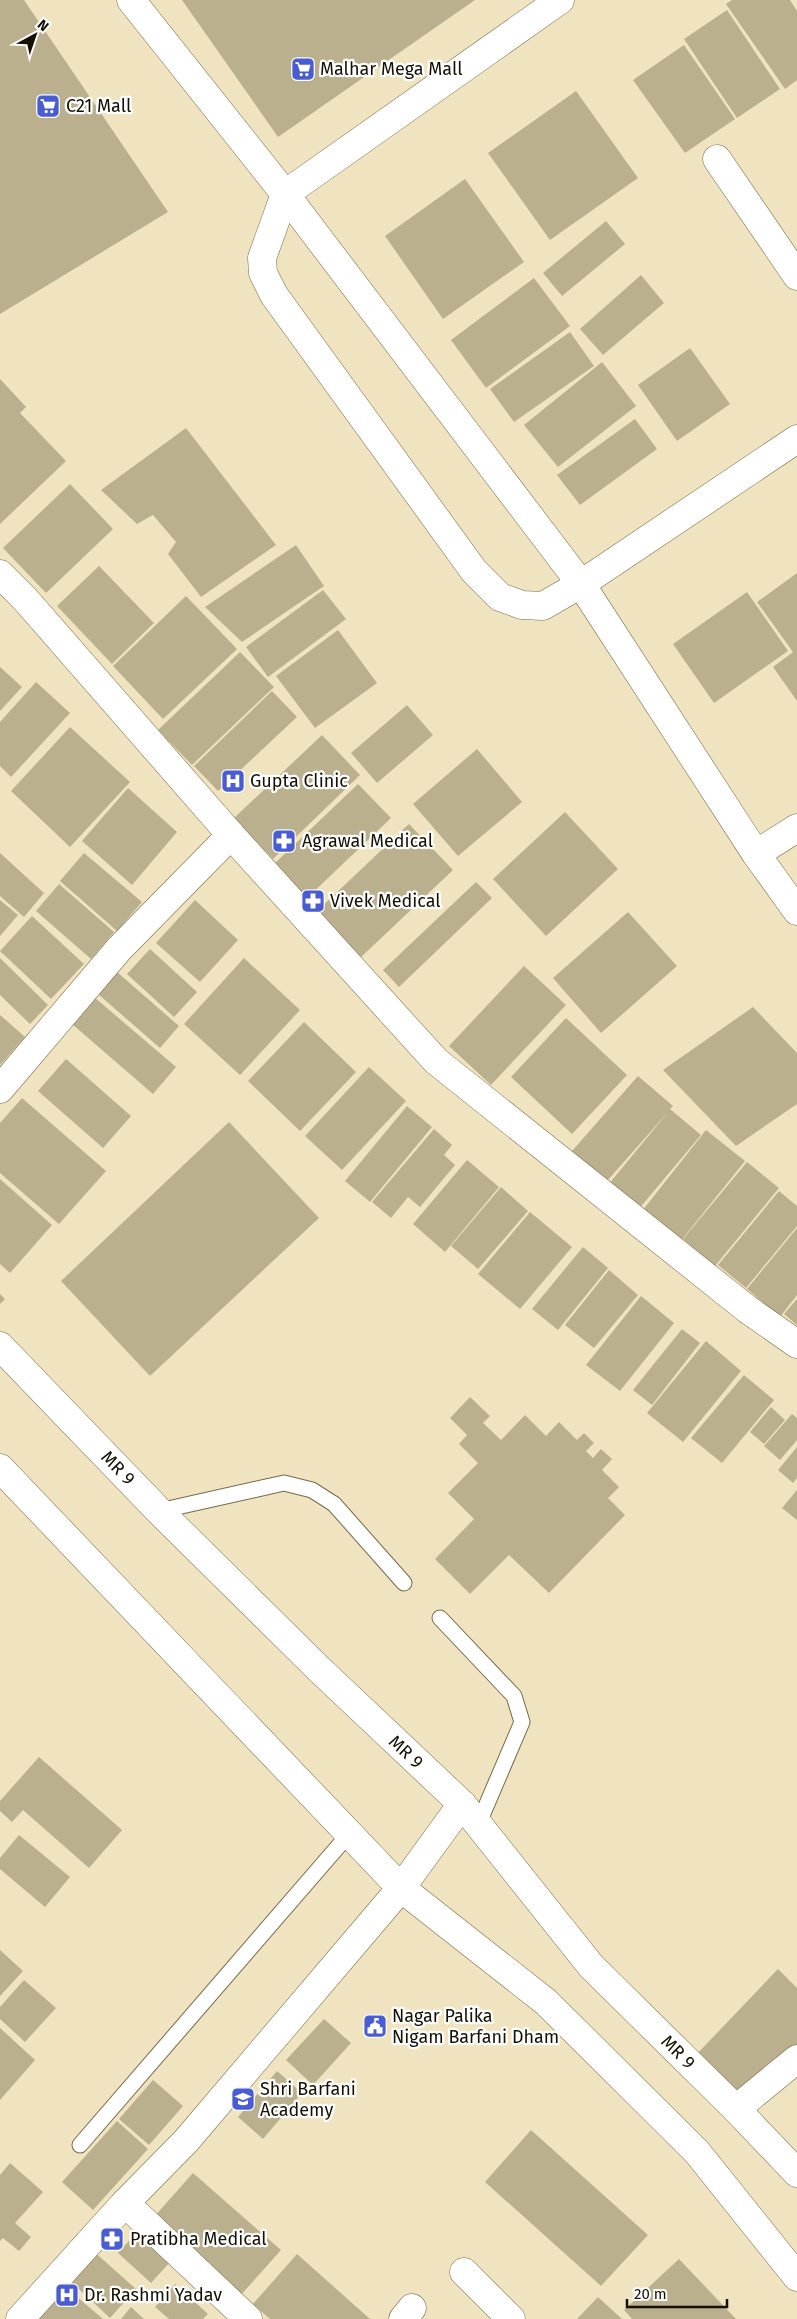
<svg xmlns="http://www.w3.org/2000/svg" width="797" height="2319" font-family="'Fira Sans',sans-serif">
<style>
.building{fill:#bbb08d}
.lines{fill:none;stroke-linecap:round;stroke-linejoin:round}
.lane-casing{stroke:#746949;stroke-width:17}
.street-casing{stroke:#746949;stroke-width:29}
.secondary-casing{stroke:#746949;stroke-width:29}
.lane{stroke:#fff;stroke-width:15}
.street{stroke:#fff;stroke-width:28}
.secondary{stroke:#fff;stroke-width:28}
.labels{text-anchor:middle;stroke-width:4.5;stroke-linejoin:round;paint-order:stroke}
.poi-label{font-size:18px;fill:#141004;stroke:#fff;text-anchor:start}
.street-label{font-size:18px;fill:#141004;stroke:#fff}
</style>
<rect width="100%" height="100%" fill="#f0e4c0"/>
<g class="building">
<path d="M0,0H24L168,212L0,314Z"/>
<path d="M182,0H475L278,137Z"/>
<path d="M732,0H790L797,11V80L785,89L726,4Z"/>
<path d="M727,10L780,89L737,118L684,39Z"/>
<path d="M684,45L735,119L685,153L633,80Z"/>
<path d="M576,91L638,178L550,240L488,153Z"/>
<path d="M465,179L524,262L443,319L385,236Z"/>
<path d="M606,221L625,244L562,296L543,273Z"/>
<path d="M641,275L664,303L603,355L580,329Z"/>
<path d="M534,278L570,326L486,388L451,340Z"/>
<path d="M570,332L594,366L514,422L490,389Z"/>
<path d="M690,348L730,404L677,441L638,385Z"/>
<path d="M602,362L636,406L558,467L524,425Z"/>
<path d="M0,379L26,407L20,413L66,461L0,524Z"/>
<path d="M635,419L657,449L580,505L557,475Z"/>
<path d="M186,428L276,545L201,597L168,554L176,542L153,515L137,524L101,490Z"/>
<path d="M70,484L113,529L46,593L3,548Z"/>
<path d="M296,545L324,586L242,642L205,607Z"/>
<path d="M99,566L154,623L112,664L57,606Z"/>
<path d="M797,573V701L773,667L793,652L757,602Z"/>
<path d="M323,590L346,619L268,677L246,647Z"/>
<path d="M747,592L788,651L714,703L673,644Z"/>
<path d="M186,596L237,649L163,719L113,666Z"/>
<path d="M338,630L377,683L315,728L276,676Z"/>
<path d="M240,652L274,687L192,765L158,730Z"/>
<path d="M0,667L22,687L0,711Z"/>
<path d="M36,682L70,713L11,777L0,766V722Z"/>
<path d="M272,691L297,717L218,791L194,766Z"/>
<path d="M407,705L433,735L377,783L351,753Z"/>
<path d="M70,727L130,782L70,847L11,791Z"/>
<path d="M322,735L360,775L273,859L234,818Z"/>
<path d="M477,749L522,802L458,856L413,804Z"/>
<path d="M358,784L391,818L305,900L272,866Z"/>
<path d="M128,788L177,832L132,885L82,841Z"/>
<path d="M565,812L618,869L546,936L493,879Z"/>
<path d="M409,824L453,870L358,960L314,914Z"/>
<path d="M0,853L44,893L24,917L0,896Z"/>
<path d="M84,853L142,902L117,931L60,881Z"/>
<path d="M476,882L492,898L399,987L383,970Z"/>
<path d="M59,884L114,932L91,959L36,911Z"/>
<path d="M0,900L18,915L0,936Z"/>
<path d="M195,900L238,940L200,982L156,943Z"/>
<path d="M628,912L677,966L601,1033L553,978Z"/>
<path d="M32,916L84,964L51,999L0,951Z"/>
<path d="M150,949L197,992L174,1017L127,974Z"/>
<path d="M0,958L48,1005L30,1024L0,995Z"/>
<path d="M244,958L300,1010L240,1075L184,1024Z"/>
<path d="M524,966L566,1005L491,1085L449,1046Z"/>
<path d="M117,972L179,1026L160,1048L98,994Z"/>
<path d="M94,997L176,1067L153,1094L72,1024Z"/>
<path d="M753,1007L797,1053V1104L736,1146L663,1070Z"/>
<path d="M0,1015L25,1037L0,1065Z"/>
<path d="M566,1018L627,1075L572,1134L511,1077Z"/>
<path d="M304,1022L356,1072L300,1131L248,1081Z"/>
<path d="M66,1059L131,1116L103,1148L38,1091Z"/>
<path d="M369,1067L406,1101L342,1170L305,1136Z"/>
<path d="M638,1076L673,1106L670,1109L701,1135L638,1210L608,1185L669,1111L607,1181L572,1151Z"/>
<path d="M22,1098L106,1171L59,1224L0,1173V1123Z"/>
<path d="M407,1106L432,1127L370,1202L345,1181Z"/>
<path d="M229,1122L319,1218L150,1376L61,1281Z"/>
<path d="M434,1129L452,1145L444,1155L455,1165L420,1207L408,1197L391,1218L372,1202Z"/>
<path d="M706,1130L745,1161L680,1242L642,1211Z"/>
<path d="M467,1160L499,1187L445,1252L413,1224Z"/>
<path d="M747,1162L779,1188L715,1266L683,1239Z"/>
<path d="M0,1179L52,1225L10,1273L0,1264Z"/>
<path d="M501,1187L528,1211L478,1269L451,1246Z"/>
<path d="M779,1191L797,1206V1226L746,1288L718,1265Z"/>
<path d="M530,1212L572,1247L520,1309L478,1274Z"/>
<path d="M797,1228V1295L780,1317L747,1289Z"/>
<path d="M583,1247L608,1268L558,1330L532,1309Z"/>
<path d="M609,1270L638,1295L594,1348L565,1325Z"/>
<path d="M0,1294L5,1299L0,1304Z"/>
<path d="M641,1296L674,1323L620,1391L586,1365Z"/>
<path d="M797,1299V1325L784,1314Z"/>
<path d="M682,1329L700,1343L652,1405L633,1390Z"/>
<path d="M706,1341L741,1371L683,1442L647,1413Z"/>
<path d="M744,1375L774,1400L722,1463L691,1438Z"/>
<path d="M470,1397L490,1416L483,1423L501,1440L525,1415L546,1436L559,1422L577,1440L584,1433L594,1443L586,1451L593,1458L601,1449L612,1459L602,1470L619,1487L608,1498L625,1515L549,1593L509,1555L470,1594L435,1559L474,1519L448,1493L478,1463L459,1444L467,1435L450,1418Z"/>
<path d="M771,1407L785,1420L764,1444L750,1432Z"/>
<path d="M792,1414L797,1418V1440L780,1460L764,1446Z"/>
<path d="M797,1447V1478L793,1483L778,1470Z"/>
<path d="M797,1490V1520L782,1508Z"/>
<path d="M39,1757L122,1830L89,1868L23,1810L12,1822L0,1811V1801Z"/>
<path d="M19,1835L70,1877L45,1907L0,1869V1858Z"/>
<path d="M0,1950L23,1971L0,1996Z"/>
<path d="M778,1969L797,1988V2045L739,2101L695,2056Z"/>
<path d="M24,1980L56,2008L25,2042L0,2019V2007Z"/>
<path d="M324,2019L351,2043L313,2085L286,2060Z"/>
<path d="M0,2028L35,2060L0,2100Z"/>
<path d="M277,2071L302,2093L263,2139L238,2117Z"/>
<path d="M153,2080L183,2106L149,2145L119,2119Z"/>
<path d="M117,2121L148,2149L93,2210L62,2182Z"/>
<path d="M531,2130L648,2235L601,2286L485,2182Z"/>
<path d="M10,2163L43,2192L15,2223L31,2237L19,2251L3,2238L0,2241V2175Z"/>
<path d="M193,2173L281,2250L240,2296L153,2218Z"/>
<path d="M138,2231L171,2261L151,2283L118,2253Z"/>
<path d="M91,2249L136,2289L110,2318L66,2277Z"/>
<path d="M297,2254L370,2319H270L253,2304Z"/>
<path d="M679,2259L736,2319H632L624,2310Z"/>
<path d="M62,2284L103,2319H31Z"/>
<path d="M175,2284L208,2314L203,2319H169L155,2307Z"/>
<path d="M598,2297L622,2319H577Z"/>
<path d="M131,2307L144,2319H121Z"/>
</g>
<g class="lines">
<g class="lane-casing">
<g id="lane">
<path d="M159,1511L284,1483L312,1490L334,1504L404,1583"/>
<path d="M440,1618L514,1696L522,1722L478,1825"/>
<path d="M80,2145L349,1834"/>
</g>
</g>
<g class="street-casing">
<g id="street">
<path d="M131,0L285,194L581,584L756,854L797,911"/>
<path d="M560,0L285,194L262,258L263,273L274,295L474,571L500,597L522,605L543,606L581,584L797,439"/>
<path d="M717,159L797,276"/>
<path d="M0,574L25,599L231,835L436,1061L747,1309L797,1344"/>
<path d="M756,854L797,828"/>
<path d="M0,1089L119,949L231,835"/>
<path d="M736,2109L797,2059"/>
<path d="M125,2203L248,2319"/>
<path d="M464,2272L511,2319"/>
<path d="M20,2319L125,2203L186,2141L401,1888L462,1804"/>
<path d="M403,2319L412,2308"/>
</g>
</g>
<g class="secondary-casing">
<g id="secondary">
<path d="M0,1346L159,1511L320,1670L462,1804L591,1966L736,2109L797,2173"/>
<path d="M0,1468L401,1888L546,2002L697,2152L797,2277"/>
</g>
</g>
<use href="#lane" class="lane"/>
<use href="#street" class="street"/>
<use href="#secondary" class="secondary"/>
</g>
<defs>
<g id="supermarket-square" transform="scale(1.25)"><rect x="-9" y="-9" width="18" height="18" rx="4" fill="#4a5cd1" stroke="#fff"/><path d="M-6-5.5h2.5l.6 2H6L4.5 2H-2.5L-4.4-4H-6ZM-1.5 3.2a1.3 1.3 0 1 0 .1 0ZM3 3.2a1.3 1.3 0 1 0 .1 0Z" fill="#fff"/></g>
<g id="hospital-square" transform="scale(1.25)"><rect x="-9" y="-9" width="18" height="18" rx="4" fill="#4a5cd1" stroke="#fff"/><path d="M-5-5h3v3.5h4V-5h3V5h-3V1.5h-4V5h-3Z" fill="#fff"/></g>
<g id="pharmacy-square" transform="scale(1.25)"><rect x="-9" y="-9" width="18" height="18" rx="4" fill="#4a5cd1" stroke="#fff"/><path d="M-2-6h4v4h4v4h-4v4h-4v-4h-4v-4h4Z" fill="#fff"/></g>
<g id="civic-square" transform="scale(1.25)"><rect x="-9" y="-9" width="18" height="18" rx="4" fill="#4a5cd1" stroke="#fff"/><path d="M-.6-6.5H3V-4.5H.6V-3L4-1V1h2V6H-6V1h2V-1L-.6-3ZM-1.2 2.5V6h2.4V2.5Z" fill="#fff"/></g>
<g id="school-square" transform="scale(1.25)"><rect x="-9" y="-9" width="18" height="18" rx="4" fill="#4a5cd1" stroke="#fff"/><path d="M0-5L7-2L0 1L-7-2ZM-4 1L0 2.5L4 1V4Q0 6-4 4Z" fill="#fff"/></g>
</defs>
<g fill-rule="evenodd">
<use href="#supermarket-square" x="303" y="69"/>
<use href="#supermarket-square" x="48" y="106"/>
<use href="#hospital-square" x="233" y="781"/>
<use href="#pharmacy-square" x="284" y="841"/>
<use href="#pharmacy-square" x="313" y="901"/>
<use href="#civic-square" x="375" y="2026"/>
<use href="#school-square" x="243" y="2099"/>
<use href="#pharmacy-square" x="112" y="2239"/>
<use href="#hospital-square" x="67" y="2295"/>
</g>
<g class="labels">
<g class="poi-label">
<text x="320" y="75">Malhar Mega Mall</text>
<text x="66" y="112">C21 Mall</text>
<text x="250" y="787">Gupta Clinic</text>
<text x="302" y="847">Agrawal Medical</text>
<text x="330" y="907">Vivek Medical</text>
<text x="392" y="2022">Nagar Palika<tspan x="392" dy="21">Nigam Barfani Dham</tspan></text>
<text x="260" y="2095">Shri Barfani<tspan x="260" dy="21">Academy</tspan></text>
<text x="130" y="2245">Pratibha Medical</text>
<text x="84" y="2301">Dr. Rashmi Yadav</text>
</g>
<g class="street-label">
<text transform="translate(118 1468) rotate(46)" y="6">MR 9</text>
<text transform="translate(406 1752) rotate(43)" y="6">MR 9</text>
<text transform="translate(678 2052) rotate(45)" y="6">MR 9</text>
</g>
</g>
<g transform="translate(35 35) rotate(40)" stroke="#ffffff" stroke-width="4" paint-order="stroke">
<path d="M0-4L9 19L0 12L-9 19Z" fill="#141004"/>
<text y="-8" font-size="14" font-weight="bold" text-anchor="middle" fill="#141004">N</text>
</g>
<path d="M627 2299v8h100v-8" fill="none" stroke="#141004" stroke-width="2.5"/>
<text x="634" y="2299" font-size="15" fill="#141004" stroke="#ffffff" stroke-width="4" paint-order="stroke">20 m</text>
</svg>
